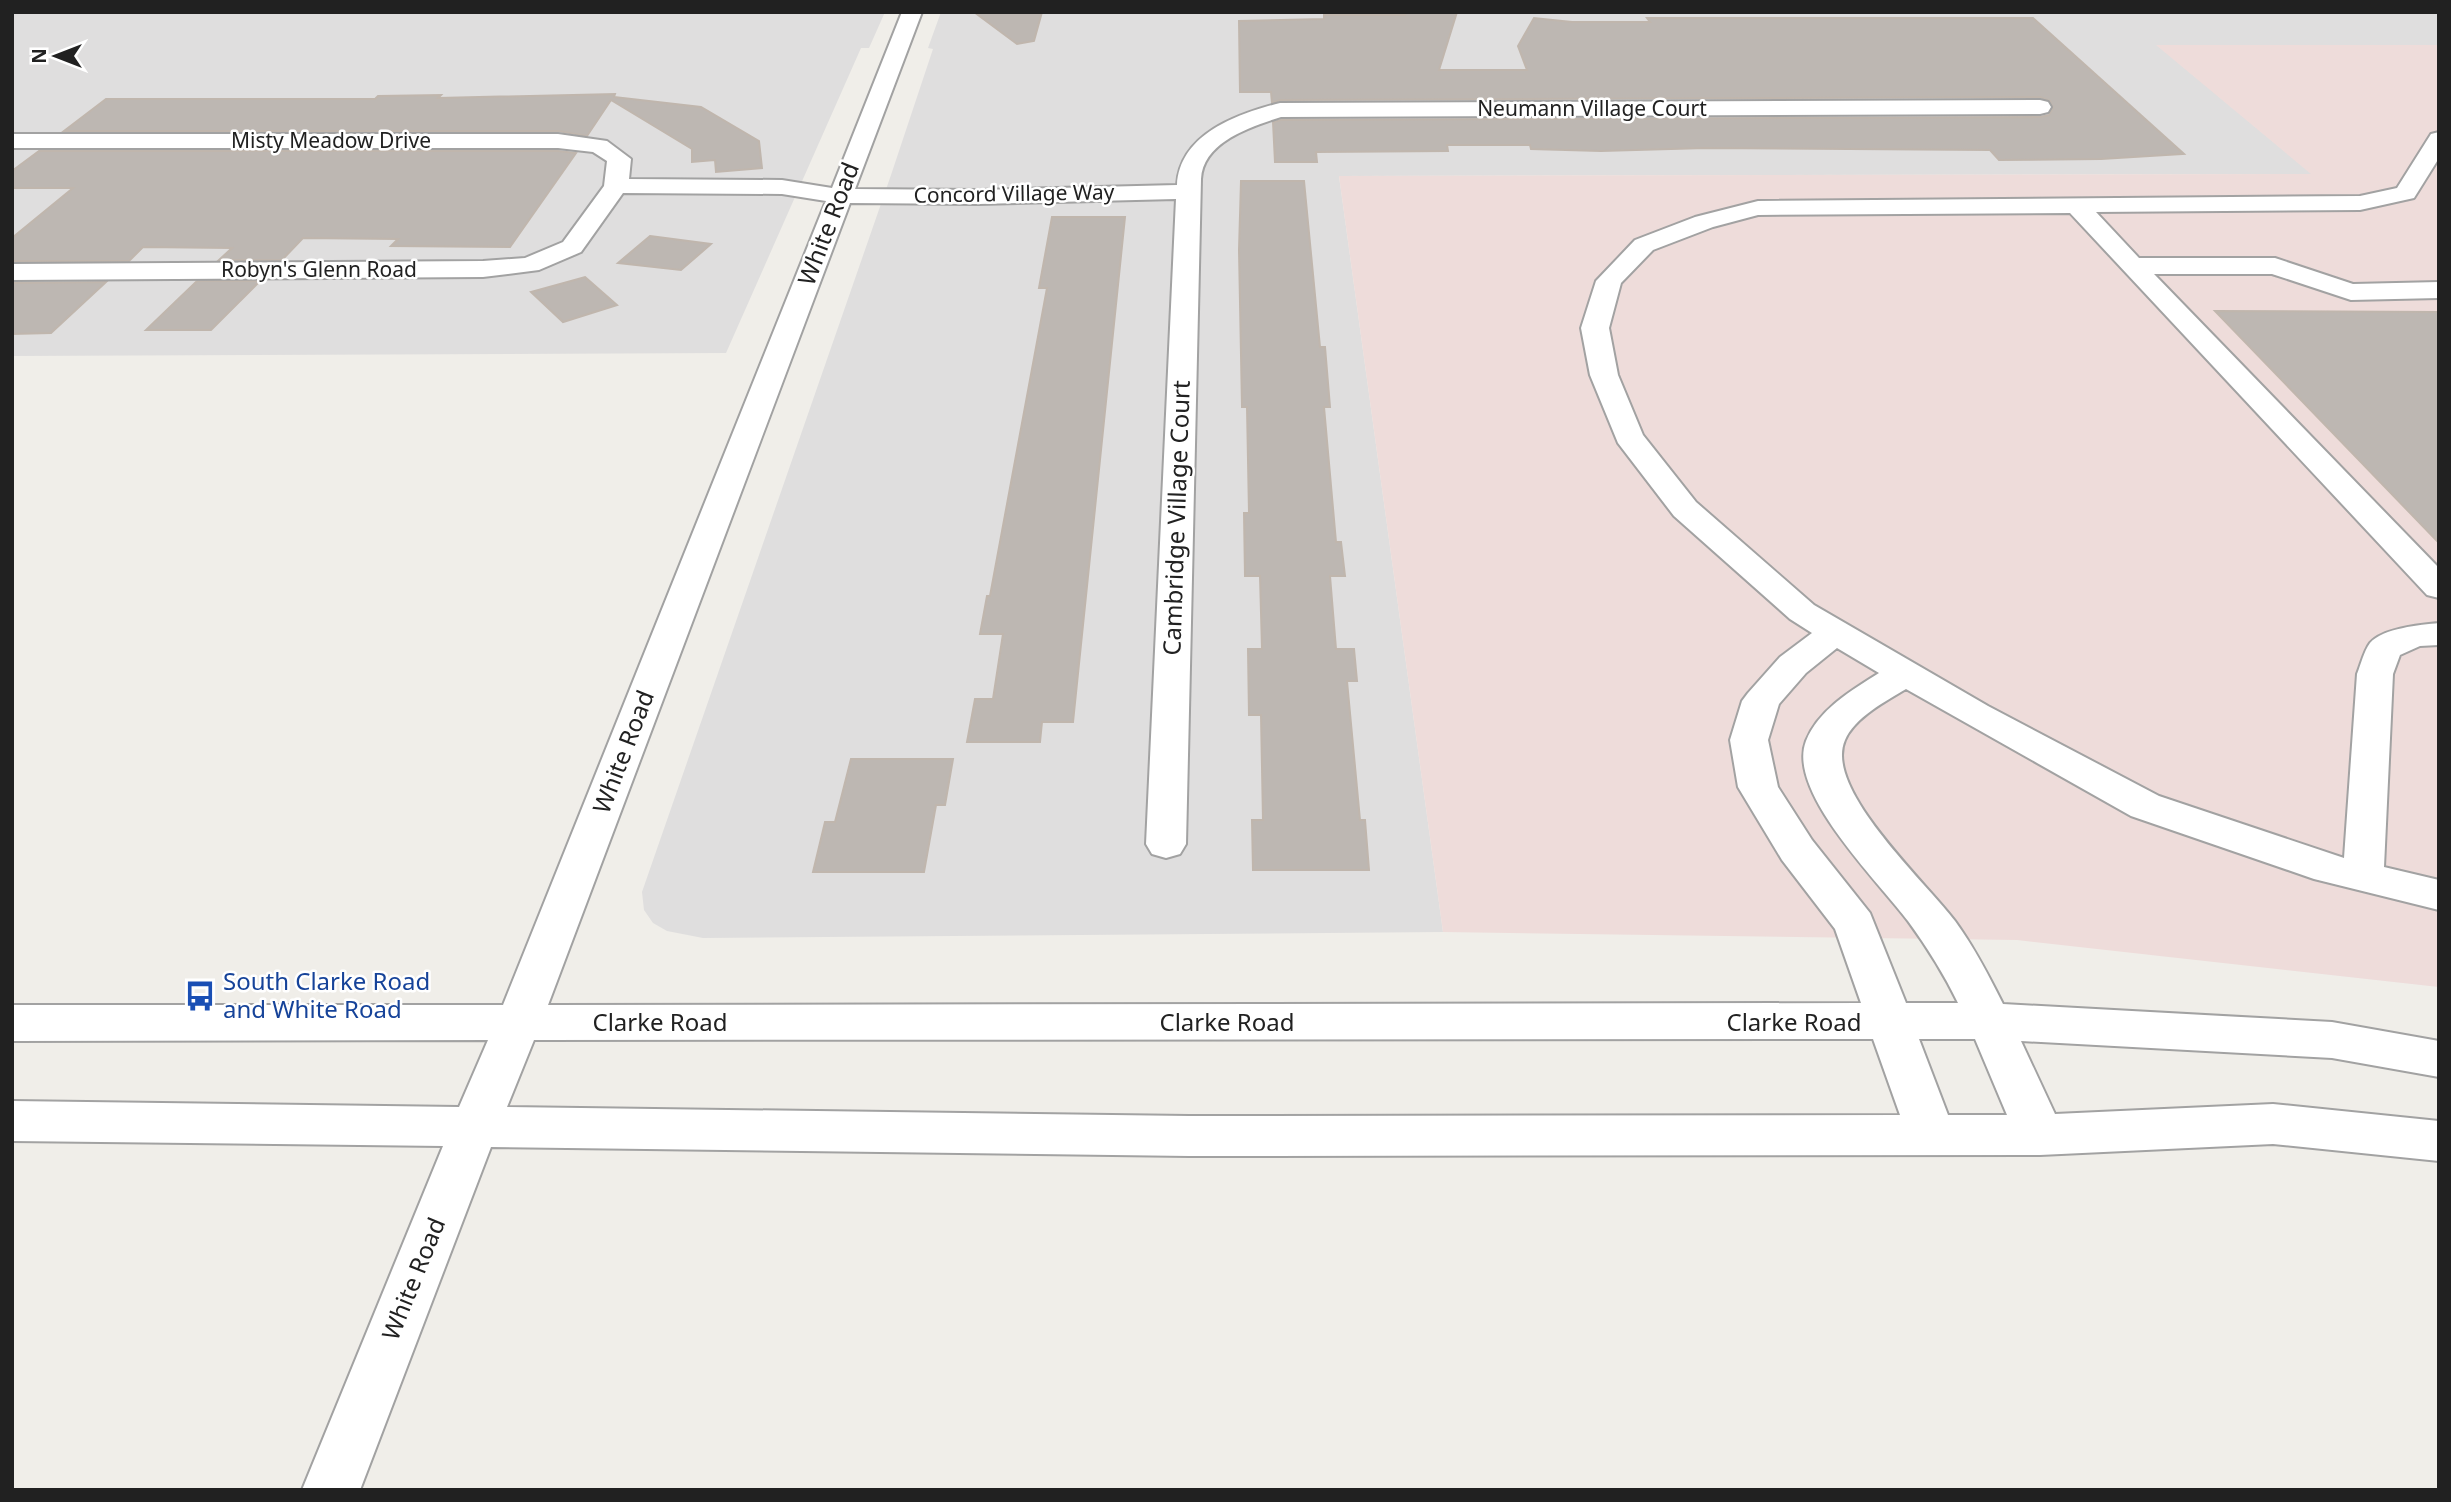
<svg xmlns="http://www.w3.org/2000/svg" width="2451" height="1502" font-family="'Noto Sans',sans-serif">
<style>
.residential{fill:#dfdede}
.commercial{fill:#eedcda}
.building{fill:#bdb7b2;stroke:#c0b6ad;stroke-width:2}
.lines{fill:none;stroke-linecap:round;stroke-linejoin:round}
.minor-casing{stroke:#a2a2a2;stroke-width:4}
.minor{fill:#fff;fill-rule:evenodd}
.labels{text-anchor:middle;stroke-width:5;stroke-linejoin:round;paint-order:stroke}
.far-street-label{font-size:21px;fill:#212121;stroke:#fff}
.street-label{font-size:24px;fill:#212121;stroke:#fff}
.transit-label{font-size:24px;fill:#164399;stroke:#fff;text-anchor:start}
</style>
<rect width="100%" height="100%" fill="#f0eee9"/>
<g class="residential">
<path d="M12,12H885L869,48H861L726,353L12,356Z"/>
<path d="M941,12H2439V45H2157L2312,174L1339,176L1443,932L703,938L667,931L653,923L644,910L642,892L891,175L933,49L928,48Z"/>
</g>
<path class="commercial" d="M2156,45H2439V987L2017,940L1443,932L1339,176L2311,174Z"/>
<g class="building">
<path d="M974,12H1042L1034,41L1017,44Z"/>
<path d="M1406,12H1457L1439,70H1527L1518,46L1534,18L1572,22H1650L1647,18H2033L2184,154L2101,159L1999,160L1990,150L1706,148L1601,151L1531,149L1530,145H1447L1448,151L1316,152L1317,162H1275L1273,122L1281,120L2040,117L2049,115L2053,108L2050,101L2040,97L1280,100L1272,103L1271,92H1240L1239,21L1324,19V15H1405Z"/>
<path d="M615,94L614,97L701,107L759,141L762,168L716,172L715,160L692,162V149L611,100L587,136L558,131H64L106,99H375L378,96L441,95L438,98Z"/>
<path d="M39,151H558L576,153L510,247L391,246L398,239L303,238L282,260H219L232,248L143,247L129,261H12V238L73,188H12V171Z"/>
<path d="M1241,181H1304L1320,347H1325L1330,407H1324L1336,542H1341L1345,576H1330L1336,649H1354L1357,681H1347L1360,820H1365L1369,870H1253L1252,820H1263L1261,715H1249L1248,649H1262L1260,576H1245L1244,513H1249L1247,407H1242L1239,250Z"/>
<path d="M1052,217H1125L1073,722H1042L1040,742H967L975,699H993L1003,634H980L987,596H990L1047,288H1039Z"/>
<path d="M650,236L711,244L681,270L618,263Z"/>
<path d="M585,277L617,305L563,322L531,292Z"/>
<path d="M197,281H260L211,330H146Z"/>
<path d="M106,282L51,333L12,334V283Z"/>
<path d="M2215,311L2439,312V543Z"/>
<path d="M851,759H953L945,805H936L924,872H813L825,822H835Z"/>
</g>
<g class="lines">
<g class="minor-casing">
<path id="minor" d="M902,12H922L855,189L979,190L1177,185C1180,134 1237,114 1280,103L2040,100L2048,102L2051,107L2048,112L2040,114L1281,117C1250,127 1203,142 1201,179L1186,844L1180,854L1166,858L1152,854L1146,844L1176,199L979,204L850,203L548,1005L1861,1003L1835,929L1782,860L1738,787L1730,740L1742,701L1748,693L1780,657L1812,633L1790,619L1674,516L1618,443L1590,375L1581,328L1596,281L1635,240L1695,217L1758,201L2360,196L2397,188L2431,134L2439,132V158L2414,198L2360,210L2096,212L2139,258H2275L2353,284L2439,282V298L2351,300L2272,274H2154L2439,568V598L2427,595L2070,213L1758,215L1713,227L1653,250L1621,283L1609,328L1618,375L1643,435L1696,502L1814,605L1988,706L2159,796L2344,858L2357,674C2361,664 2364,651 2370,643C2383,628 2420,625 2439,623V645L2420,646L2400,655L2393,674L2384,867L2439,880V910L2314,879L2131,816L1906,689C1886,701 1854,718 1845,740C1823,789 1927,883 1955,921C1974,947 1989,976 2003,1004L2332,1022L2439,1041V1077L2332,1058L2021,1041L2055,1114L2273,1104L2439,1121V1161L2273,1144L2040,1155L1189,1156L491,1147L360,1490H302L443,1146L12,1141V1101L459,1107L488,1040L12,1041V1005H503L826,201L782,194L623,193L581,252L539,270L483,277L12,280V264L483,261L525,258L563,242L604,186L607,161L593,152L558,148H12V134H558L607,141L631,159L629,179L782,180L832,188ZM1837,648L1879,673C1852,690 1818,710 1806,741C1786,792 1880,883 1908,921C1927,947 1944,974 1958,1003H1906L1870,913L1812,840L1778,787L1768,740L1779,704L1806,673ZM1873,1039L1900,1115L1189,1116L507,1107L534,1040ZM1919,1039H1975L2007,1115H1948Z"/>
</g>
<use href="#minor" class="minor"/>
</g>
<defs>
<g id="bus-bare" transform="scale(2.415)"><path d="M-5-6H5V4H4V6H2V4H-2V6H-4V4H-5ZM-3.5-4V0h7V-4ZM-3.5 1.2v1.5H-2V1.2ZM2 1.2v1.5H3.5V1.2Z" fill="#1a4fb4" stroke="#fff" stroke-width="2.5" paint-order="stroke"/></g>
</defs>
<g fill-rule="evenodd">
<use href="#bus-bare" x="200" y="996"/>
</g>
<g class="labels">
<g class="far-street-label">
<text x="1592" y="116">Neumann Village Court</text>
<text x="331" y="148">Misty Meadow Drive</text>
<text transform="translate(1014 194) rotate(-1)" y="7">Concord Village Way</text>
<text x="319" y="277">Robyn's Glenn Road</text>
</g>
<g class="street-label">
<text transform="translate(829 224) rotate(-69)" y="8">White Road</text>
<text transform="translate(1177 518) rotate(-88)" y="8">Cambridge Village Court</text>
<text transform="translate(624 752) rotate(-69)" y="8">White Road</text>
<text x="660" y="1031">Clarke Road</text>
<text x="1227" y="1031">Clarke Road</text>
<text x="1794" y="1031">Clarke Road</text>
<text transform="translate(414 1279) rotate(-68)" y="8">White Road</text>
</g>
<g class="transit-label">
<text x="223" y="990">South Clarke Road<tspan x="223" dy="28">and White Road</tspan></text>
</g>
</g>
<rect width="2451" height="1502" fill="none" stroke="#212121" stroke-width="28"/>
<g transform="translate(56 56) rotate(270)" stroke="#ffffff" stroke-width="5" paint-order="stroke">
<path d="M0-5L12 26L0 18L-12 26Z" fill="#212121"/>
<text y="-10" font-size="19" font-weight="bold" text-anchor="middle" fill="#212121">N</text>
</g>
</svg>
